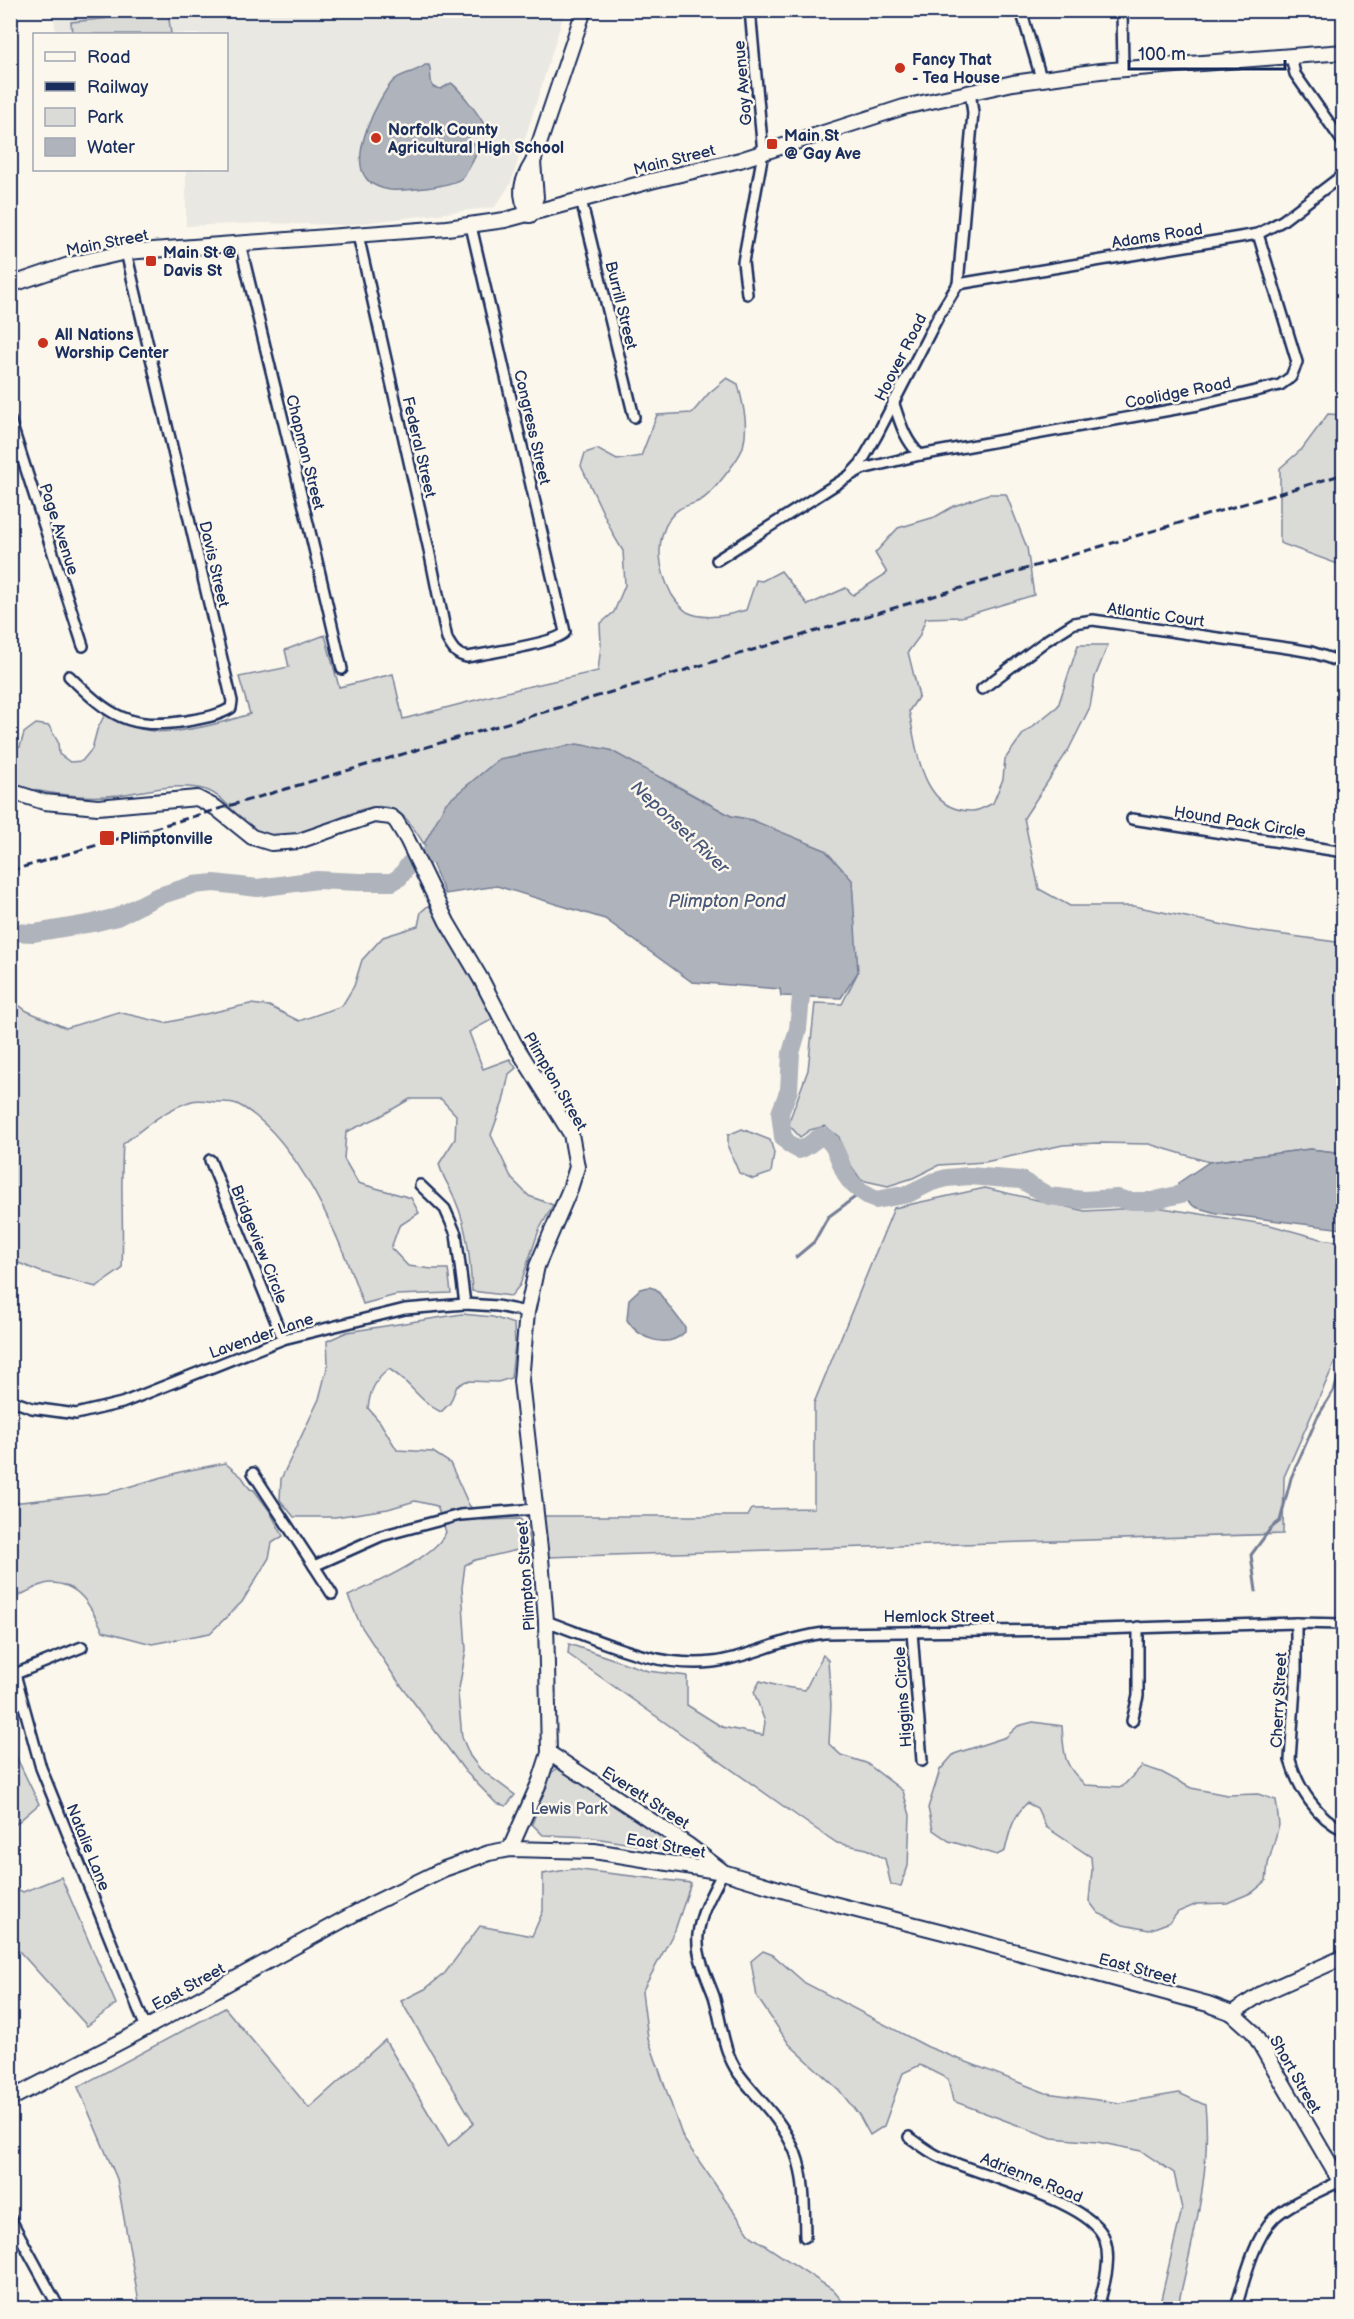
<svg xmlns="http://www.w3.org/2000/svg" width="1354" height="2319" font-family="'Balsamiq Sans',sans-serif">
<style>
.built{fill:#eae8e2}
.green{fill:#dadad7;stroke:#7a849a;stroke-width:1.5}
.water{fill:#afb3bb;stroke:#747e96;stroke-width:1.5}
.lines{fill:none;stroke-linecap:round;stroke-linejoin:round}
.stream{stroke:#747e96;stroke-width:3}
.river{stroke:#afb3bb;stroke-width:18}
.street-casing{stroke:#1b2f5e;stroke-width:14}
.secondary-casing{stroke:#1b2f5e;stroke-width:18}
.street{stroke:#fbf7ec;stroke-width:9}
.secondary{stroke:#fbf7ec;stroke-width:14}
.rail{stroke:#1b2f5e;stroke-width:3;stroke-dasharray:9 4.5;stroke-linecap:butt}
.poi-dot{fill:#c8321e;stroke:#fbf7ec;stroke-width:2}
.labels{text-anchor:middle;stroke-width:5;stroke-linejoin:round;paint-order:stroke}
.poi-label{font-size:16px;font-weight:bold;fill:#1b2f5e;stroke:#fbf7ec;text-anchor:start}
.street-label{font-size:16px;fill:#1b2f5e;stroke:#fbf7ec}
.park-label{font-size:16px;fill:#415176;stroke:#fbf7ec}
.water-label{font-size:18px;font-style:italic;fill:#47577a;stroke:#fbf7ec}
</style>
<rect width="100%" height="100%" fill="#fbf7ec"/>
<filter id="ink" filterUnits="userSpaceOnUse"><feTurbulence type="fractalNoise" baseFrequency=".0167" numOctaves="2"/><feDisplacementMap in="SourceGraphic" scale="12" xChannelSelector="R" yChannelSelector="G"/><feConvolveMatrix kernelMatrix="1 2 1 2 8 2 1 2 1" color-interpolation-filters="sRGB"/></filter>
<g filter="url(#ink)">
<path class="built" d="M53,11H565L511,183L495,207L347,225L260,223L186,226V170H226V34H56Z"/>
<g class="green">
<path d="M168,12L171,34H72L71,22Z"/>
<path d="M727,378L738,384C743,404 749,425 743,447C740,458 711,495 701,500C689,507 680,504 670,518C654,542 659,571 672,595C676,601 681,608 687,612C705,621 728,615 746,610L756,580L762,581L781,571L808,605L846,588L853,595L887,573L875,553L898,528L935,517L954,506L988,494H1006L1027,548L1034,595L961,617L926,618L919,637L908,652L919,696L909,711C917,749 921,812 972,811C979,811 987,806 993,803L1003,779L1005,759L1023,734L1058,706L1078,645H1108L1095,677L1090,707L1069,749L1024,818L1039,889L1070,906H1134L1248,930L1343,943V1153L1310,1149L1209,1162L1149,1144L1098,1143L1063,1145L985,1162L939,1165L913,1178L888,1186L861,1180L845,1157L839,1137L825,1126L810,1130L800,1137L788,1124L808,1070L815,1003L842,1004L858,972L752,820L731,816L663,778L430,835L424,844C416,832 405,812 390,808C356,797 307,847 267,837C242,830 230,798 206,790C177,782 148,791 119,795C84,799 44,794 11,784L10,749L20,747L24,733L36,724L49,726L58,742L59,754L70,762L82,761L92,749L97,730L105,714C120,722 136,730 153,731C182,734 222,723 250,714L239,677L289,667L285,650L325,635L339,687L393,674L403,719L522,688L598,671L601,645L600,624L614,612L625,585L623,551L614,536L581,466L585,453L597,449L617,460L641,456L657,415L692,413L709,393Z"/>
<path d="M1328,414L1343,415V566L1280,543V468L1302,449Z"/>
<path d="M429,905L465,967L493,1019L469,1032L483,1069L510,1059L516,1068L509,1074L503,1102L491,1135L512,1179L529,1196L553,1205L539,1230L520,1285L511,1296L472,1291C470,1261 468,1230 456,1202C451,1188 443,1179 439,1164L455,1139L456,1115L441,1099H410L379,1117L346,1132L344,1159L358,1183L411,1198L419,1213L399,1226L391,1248L408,1266L432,1269H448L451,1293L396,1295L363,1304C342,1243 297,1134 237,1104C231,1101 221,1102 215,1102C208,1101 199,1099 192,1101C165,1109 144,1128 123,1144C120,1186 124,1227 122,1269L96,1287L41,1272L11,1260L10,999L27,1011L66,1028L118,1012L165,1023L250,1004L269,1006L299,1021L342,1006L354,986L362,960L383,937L418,926L421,912Z"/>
<path d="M742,1129L770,1140L774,1153L771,1173L753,1179L739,1173L728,1147V1135Z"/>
<path d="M985,1188L1085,1211L1156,1207L1270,1225L1321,1239L1343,1242V1344L1284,1477L1283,1534L547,1557L544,1516H748L752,1509L814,1508V1403L894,1208Z"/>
<path d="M462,1314L493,1317L514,1324L515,1344L511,1378L498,1382L466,1381L457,1386L450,1403L441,1412C418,1401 411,1382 389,1369C375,1380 370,1391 368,1408L380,1422L397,1450L433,1452L450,1463L469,1505L483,1520L520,1519L527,1526L530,1547L475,1560L465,1565L462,1588L466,1650L458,1694L462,1737L470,1756L480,1769L515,1795L506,1806L496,1803L465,1771L394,1676L361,1626L348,1596C373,1584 436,1557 446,1532L437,1506L415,1501L388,1509L335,1517H294L280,1500L281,1479L319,1399L328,1364L327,1341L347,1332Z"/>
<path d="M225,1463L242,1477L250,1489L254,1490L269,1510L283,1536L272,1543L269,1558L242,1602L210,1633L152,1644L103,1631C91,1607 80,1583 50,1583C40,1583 21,1596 11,1599V1503L107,1493L180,1472Z"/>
<path d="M569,1644L648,1671L687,1676V1705L722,1727L763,1735L765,1722L754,1692L760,1681L778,1686L805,1690L823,1655L828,1660L831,1705L829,1744L841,1755L866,1763L903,1791L910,1815L908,1866L901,1886L891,1885L885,1859L867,1849L837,1843L810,1825L568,1654Z"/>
<path d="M1033,1722L1062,1726C1064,1756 1063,1764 1085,1785L1122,1787L1142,1766L1161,1772L1191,1788L1227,1795L1258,1794L1276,1800L1279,1825L1268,1864L1266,1881L1253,1892L1227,1903L1197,1904L1178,1912L1170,1922L1149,1930L1123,1925L1098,1913L1089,1901L1092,1870L1091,1857L1046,1827L1037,1808L1027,1803C1013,1816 1009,1833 1005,1851L997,1855L949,1841L933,1830L928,1808L940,1770L954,1754L1006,1737L1018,1726Z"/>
<path d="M16,1756L39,1804L11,1828V1758Z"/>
<path d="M558,1768L565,1770L666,1836L670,1841L667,1850L589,1837L543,1835L532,1824L551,1773Z"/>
<path d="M572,1869L691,1883L675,1930L642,1992L648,2038L683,2138L751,2236L833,2290L848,2308H140L117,2179L78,2087L225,2008L309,2108L385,2040L448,2146L474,2123L401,2001L425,1989L445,1973L480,1926L532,1936L543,1911V1874Z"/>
<path d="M61,1877L116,2004L87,2026L19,1951L11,1956V1886L23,1892Z"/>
<path d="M763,1951L773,1955L805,1983L928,2047L1046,2093L1120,2103L1179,2093L1205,2105C1212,2171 1193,2237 1179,2301L1181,2308H1159L1182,2209L1174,2173L1141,2151L1097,2142L1052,2138L953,2101L948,2079L920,2065L903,2073L884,2126L870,2135L859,2115L839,2090L789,2044L757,1997L751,1961Z"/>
</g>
<g class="water">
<path d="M425,65H429C432,73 429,80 433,87L441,89L451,83C457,86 481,117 484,125L483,127L471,129L468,132L470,141L479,148L478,150C474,159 469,171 462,178C451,187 405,191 390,190C382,189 371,185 366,178C349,157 377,99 393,81C401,73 415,73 425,65Z"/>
<path d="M577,744L610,750L731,816L752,820L825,850L852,880L858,972L841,998L781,996L780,989L692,982L605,919L497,886L445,894L424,844L446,803L499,759Z"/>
<path d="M1310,1149L1343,1153V1229L1216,1213L1195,1207L1179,1194L1178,1183L1209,1162Z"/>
<path d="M649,1287L656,1289L685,1327V1332C667,1350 639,1339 627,1320L629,1299L640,1289Z"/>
</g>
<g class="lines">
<g class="stream">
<path d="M796,1257L814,1242L828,1217L862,1192"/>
<path d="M1256,1591L1251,1555L1271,1528L1280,1521L1291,1478L1317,1418L1335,1388L1344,1359"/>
</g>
<g class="river">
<path d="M10,932L34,933L93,923L117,917L156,897L193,885L214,883L258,888L317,880L359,882H392L400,877L409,864L449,846"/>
<path d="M796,974L801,997L798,1029L791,1053L789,1090L780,1113L783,1137L790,1145L799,1150C809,1147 813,1140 822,1136C838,1143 839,1166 849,1180C856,1189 866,1195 876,1200L908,1194L932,1182L947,1178L969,1176L1021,1180L1049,1196L1083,1200L1117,1198L1129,1201H1152L1201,1189"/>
</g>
<g class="street-casing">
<g id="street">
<path d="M1021,10L1041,78"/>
<path d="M1122,10L1123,69"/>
<path d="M1291,57L1295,74L1344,144"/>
<path d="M581,200L634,417"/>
<path d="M358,235L429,550L447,639C452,648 456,655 467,657C483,654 558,643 565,632L471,226"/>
<path d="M240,243C274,385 310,526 342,669"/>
<path d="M958,284L1258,234L1282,221L1344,174"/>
<path d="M747,294L743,262L763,153L750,10"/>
<path d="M893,401C900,422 904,439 920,455"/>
<path d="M10,420L83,646"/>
<path d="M849,476L862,469L920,455L1198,405L1280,385L1291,377L1297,362L1258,234"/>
<path d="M717,560L849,476L861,463L877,435L939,315L958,284L973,113L970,91"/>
<path d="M69,676C110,716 128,730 187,721C203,718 218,716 231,708L232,701L126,252"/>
<path d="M982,689L1047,640L1074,623L1093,620L1294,649L1311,652L1344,663"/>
<path d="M1132,819L1344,852"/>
<path d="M210,1160L283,1339"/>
<path d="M420,1185L445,1209L456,1234L465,1304"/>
<path d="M10,1400L32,1408L76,1414L122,1403L283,1339L405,1309L465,1304L497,1306L527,1312"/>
<path d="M253,1473L314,1566"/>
<path d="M332,1594L314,1566L381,1536L460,1515L536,1509"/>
<path d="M546,1621C599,1640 656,1669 713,1662C738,1659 761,1649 784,1642C797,1638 811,1635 824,1633L1067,1630L1296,1623L1344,1624"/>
<path d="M1296,1623V1672L1290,1760C1298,1788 1317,1818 1344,1830"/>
<path d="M912,1632L922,1761"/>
<path d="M15,1674L41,1768L146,2028"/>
<path d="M10,1676L82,1647"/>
<path d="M1132,1721L1138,1696V1627"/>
<path d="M723,1872C713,1891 700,1913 698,1935C696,1956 707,1977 714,1996C722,2023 722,2050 739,2074C756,2097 778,2116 791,2143C806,2171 804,2206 805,2237"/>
<path d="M909,2137C918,2143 926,2150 936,2155C972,2174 1093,2200 1105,2240C1112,2262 1103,2288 1098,2308"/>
<path d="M10,2218L59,2308"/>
<path d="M1236,2308C1244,2281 1254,2238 1274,2218C1291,2202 1319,2192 1340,2181"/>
</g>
</g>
<g class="secondary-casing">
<g id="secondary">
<path d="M530,215C517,195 521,181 533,162L584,10"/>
<path d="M530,215L536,197L533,162"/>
<path d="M10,285L69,265L126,252L447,228L505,220L651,181L740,160L904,107L1013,83L1100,71L1344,52"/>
<path d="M10,791L44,802L98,807L197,798L216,808L252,837L271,843L299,841L374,815L391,817L396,821L407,839L447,922L482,981L514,1043L571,1134L577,1167L570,1189L537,1266L527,1312L521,1381L541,1558L546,1621L549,1753L540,1781L510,1849"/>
<path d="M549,1753L688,1845L721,1870"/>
<path d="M1232,2013L1253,2032L1344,2188"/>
<path d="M10,2099L135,2034L372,1904L444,1869L489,1853L510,1849L594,1851L723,1872L802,1896L947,1933L1208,2004L1232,2013L1261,1994L1344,1957"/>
</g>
</g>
<use href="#street" class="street"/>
<use href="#secondary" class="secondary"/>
<path class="rail" d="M10,871L1344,474"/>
</g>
</g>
<g class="poi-dot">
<circle cx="900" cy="68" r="6"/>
<circle cx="376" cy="138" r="6"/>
<rect x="766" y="138" width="12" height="12" rx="3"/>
<rect x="145" y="255" width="12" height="12" rx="3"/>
<circle cx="43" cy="343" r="6"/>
<rect x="99" y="830" width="16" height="16" rx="3"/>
</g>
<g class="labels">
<g class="poi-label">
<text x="912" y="65">Fancy That<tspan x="912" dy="18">- Tea House</tspan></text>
<text x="388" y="135">Norfolk County<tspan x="388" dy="18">Agricultural High School</tspan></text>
<text x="784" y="141">Main St<tspan x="784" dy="18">@ Gay Ave</tspan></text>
<text x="163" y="258">Main St @<tspan x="163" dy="18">Davis St</tspan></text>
<text x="55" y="340">All Nations<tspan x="55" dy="18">Worship Center</tspan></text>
<text x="120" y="844">Plimptonville</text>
</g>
<g class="street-label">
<text transform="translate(742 83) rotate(-95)" y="6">Gay Avenue</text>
<text transform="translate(674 159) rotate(-14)" y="6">Main Street</text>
<text transform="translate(1157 235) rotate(-9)" y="6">Adams Road</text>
<text transform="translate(107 242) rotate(-11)" y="6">Main Street</text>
<text transform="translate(622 305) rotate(76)" y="6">Burrill Street</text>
<text transform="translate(900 357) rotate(-63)" y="6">Hoover Road</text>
<text transform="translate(1178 392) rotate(-11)" y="6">Coolidge Road</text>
<text transform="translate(533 427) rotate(77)" y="6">Congress Street</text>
<text transform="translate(420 447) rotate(77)" y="6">Federal Street</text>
<text transform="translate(306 452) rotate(76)" y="6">Chapman Street</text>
<text transform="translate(60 529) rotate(72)" y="6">Page Avenue</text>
<text transform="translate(215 564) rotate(77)" y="6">Davis Street</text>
<text transform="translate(1156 614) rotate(8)" y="6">Atlantic Court</text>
<text transform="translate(1240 821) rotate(9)" y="6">Hound Pack Circle</text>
<text transform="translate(556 1081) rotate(60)" y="6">Plimpton Street</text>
<text transform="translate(260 1244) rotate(68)" y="6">Bridgeview Circle</text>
<text transform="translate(261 1335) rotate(-19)" y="6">Lavender Lane</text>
<text transform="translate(525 1576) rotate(-94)" y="6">Plimpton Street</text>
<text x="939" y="1622">Hemlock Street</text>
<text transform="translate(902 1697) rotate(-94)" y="6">Higgins Circle</text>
<text transform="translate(1278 1700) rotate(-87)" y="6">Cherry Street</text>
<text transform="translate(646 1797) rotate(33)" y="6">Everett Street</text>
<text transform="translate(666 1845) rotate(10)" y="6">East Street</text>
<text transform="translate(89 1847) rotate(68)" y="6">Natalie Lane</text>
<text transform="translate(1138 1968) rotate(15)" y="6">East Street</text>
<text transform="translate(188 1986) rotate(-29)" y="6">East Street</text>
<text transform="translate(1296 2074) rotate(60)" y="6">Short Street</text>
<text transform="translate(1032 2177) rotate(22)" y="6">Adrienne Road</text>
</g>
<g class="park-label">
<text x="569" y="1814">Lewis Park</text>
</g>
<g class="water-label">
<text transform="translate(680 827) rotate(43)" y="6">Neponset River</text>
<text x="727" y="907">Plimpton Pond</text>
</g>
</g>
<rect width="1354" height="2319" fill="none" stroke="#fbf7ec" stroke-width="36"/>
<rect x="18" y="18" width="1318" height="2283" fill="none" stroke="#1b2f5e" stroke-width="2" filter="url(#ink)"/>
<rect x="33" y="33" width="195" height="138" fill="#fbf7ec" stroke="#a1a7b3" stroke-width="1.5"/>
<rect x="45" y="52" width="30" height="9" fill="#fbf7ec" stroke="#a1a7b3" stroke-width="1.5"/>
<text x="87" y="63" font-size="18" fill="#1b2f5e">Road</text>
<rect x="45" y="82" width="30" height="9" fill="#1b2f5e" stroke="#a1a7b3" stroke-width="1.5"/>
<text x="87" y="93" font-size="18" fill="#1b2f5e">Railway</text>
<rect x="45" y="108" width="30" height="18" fill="#dadad7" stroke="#a1a7b3" stroke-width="1.5"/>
<text x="87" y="123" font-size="18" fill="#1b2f5e">Park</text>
<rect x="45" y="138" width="30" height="18" fill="#afb3bb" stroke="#a1a7b3" stroke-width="1.5"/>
<text x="87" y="153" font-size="18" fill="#1b2f5e">Water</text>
<path d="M1129 60v9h156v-9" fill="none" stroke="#1b2f5e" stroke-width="3"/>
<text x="1138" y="60" font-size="18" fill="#1b2f5e" stroke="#fbf7ec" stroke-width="4.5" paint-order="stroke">100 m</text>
</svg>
